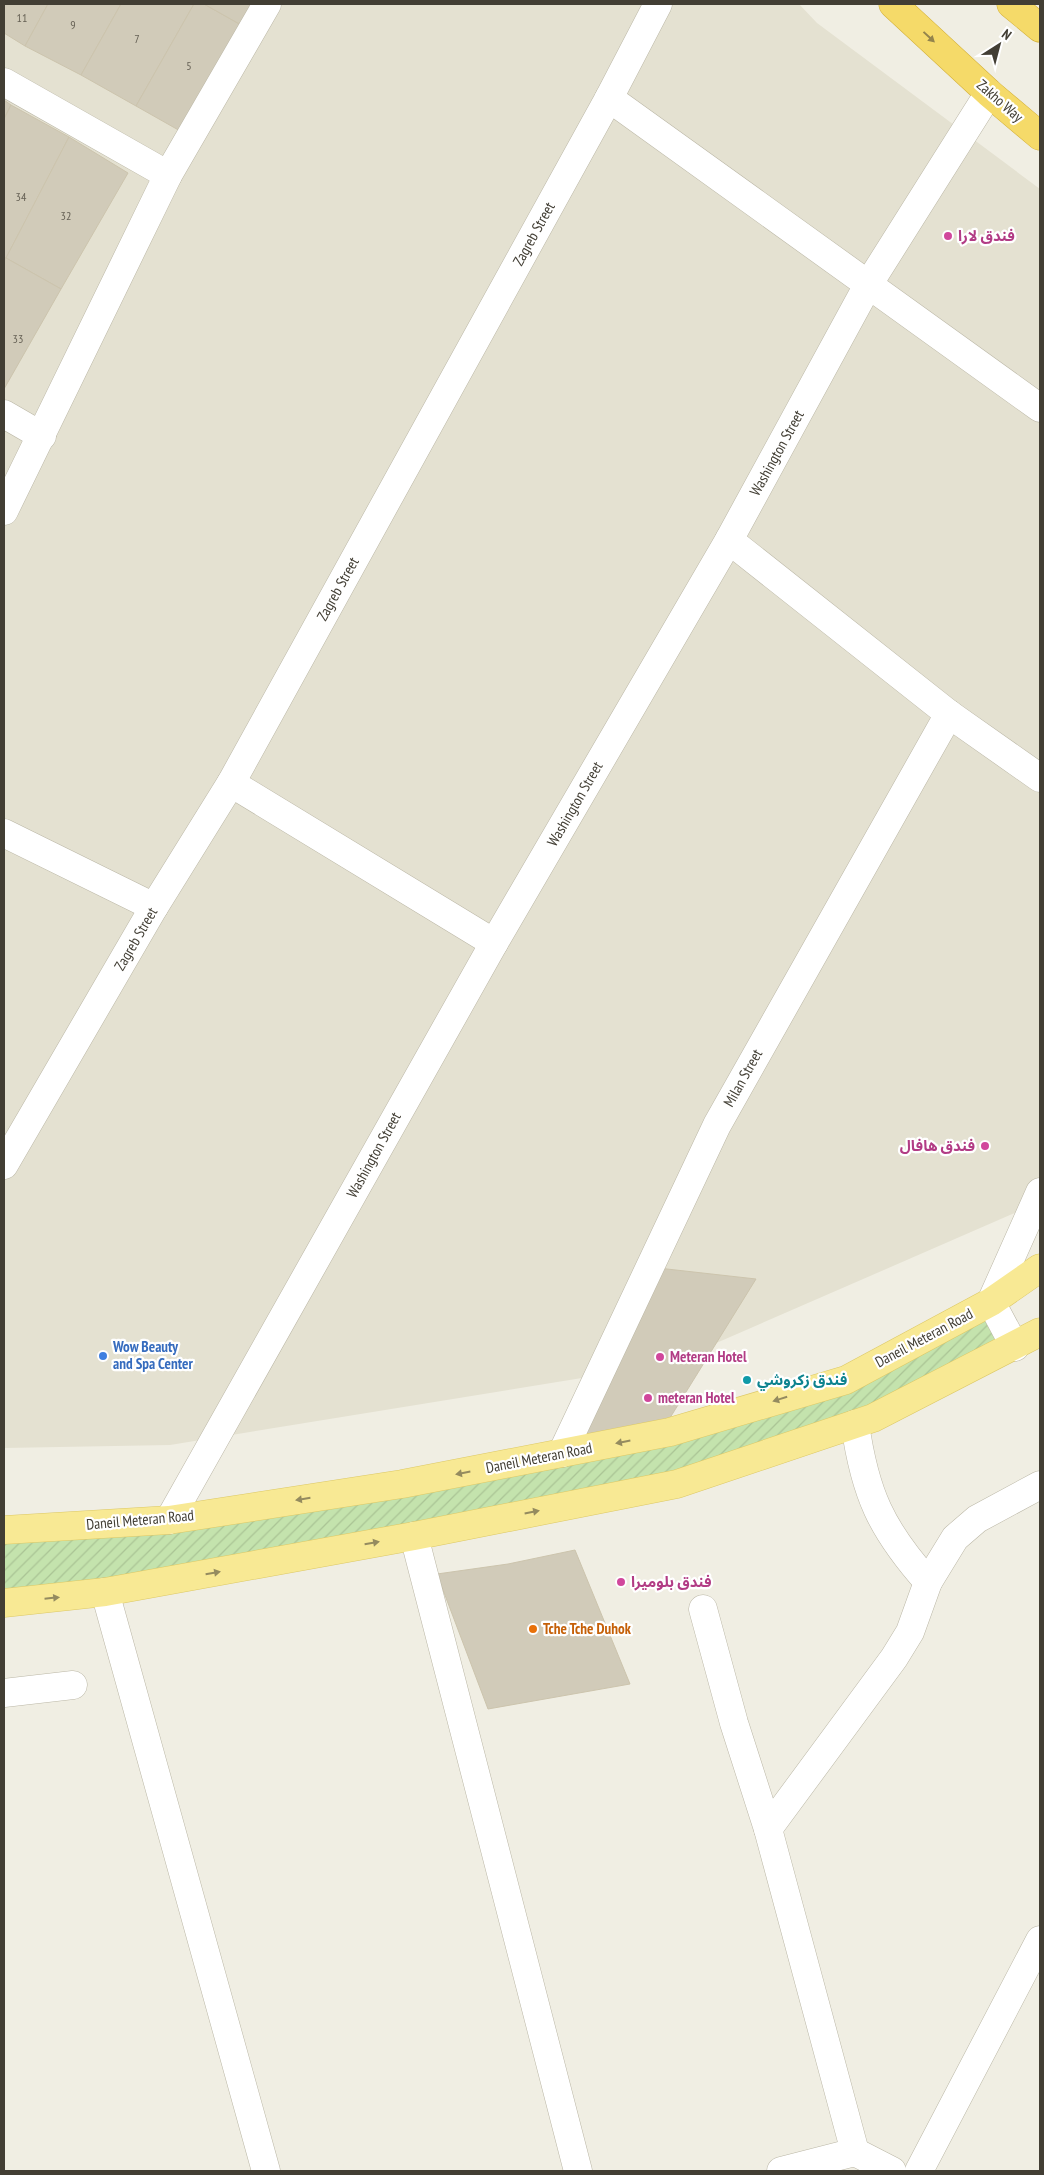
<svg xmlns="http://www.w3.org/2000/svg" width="1044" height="2175" font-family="'PT Sans Narrow','Noto Sans Arabic',sans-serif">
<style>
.residential{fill:#e4e1d1}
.garden{fill:url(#garden-furrows)}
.building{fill:#d1cbb9;stroke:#ccc4ad}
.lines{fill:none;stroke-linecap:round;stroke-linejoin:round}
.minor-casing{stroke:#bbb7a6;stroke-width:29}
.major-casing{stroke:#dcc866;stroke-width:29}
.highway-casing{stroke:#d3b03a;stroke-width:29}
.minor{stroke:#fff;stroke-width:28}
.major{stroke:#f8e994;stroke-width:28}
.highway{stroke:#f5da69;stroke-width:28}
.oneway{fill:#93844c}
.oneway2{fill:#948b5f}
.hotel-dot{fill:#d1479c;stroke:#fff;stroke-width:2}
.shop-dot{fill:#3f7fe0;stroke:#fff;stroke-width:2}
.culture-dot{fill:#0f9aa8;stroke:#fff;stroke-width:2}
.food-dot{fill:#e8710a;stroke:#fff;stroke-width:2}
.labels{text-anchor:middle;stroke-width:4.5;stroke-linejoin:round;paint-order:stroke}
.number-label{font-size:12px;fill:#666155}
.street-label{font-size:15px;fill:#423e34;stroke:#fff}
.hotel-label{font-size:15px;font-weight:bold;fill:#b23c85;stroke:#fff;text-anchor:start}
.shop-label{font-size:15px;font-weight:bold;fill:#366cbe;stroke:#fff;text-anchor:start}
.culture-label{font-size:15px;font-weight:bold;fill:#0d838f;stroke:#fff;text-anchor:start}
.food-label{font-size:15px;font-weight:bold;fill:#c56008;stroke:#fff;text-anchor:start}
</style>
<defs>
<pattern id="garden-furrows" width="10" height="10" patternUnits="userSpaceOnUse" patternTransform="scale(1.25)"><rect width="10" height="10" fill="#c4e3ad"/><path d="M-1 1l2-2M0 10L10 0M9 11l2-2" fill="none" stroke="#aac495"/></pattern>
</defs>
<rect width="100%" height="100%" fill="#f0eee3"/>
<path class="residential" d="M4,4H799L817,23L1040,189V1202L668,1364L170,1445L4,1448Z"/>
<path class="garden" d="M989,1309L1008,1345L841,1424L645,1484L4,1597V1537L685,1435Z"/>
<g class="building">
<path d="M4,4H48L25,46L4,33Z"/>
<path d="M48,4H121L81,75L25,46Z"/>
<path d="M121,4H194L136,106L81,75Z"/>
<path d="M194,4H204L243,26L182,132L136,106Z"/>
<path d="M204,4H255L243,26Z"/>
<path d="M4,100L11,105L4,119Z"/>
<path d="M11,105L69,137L6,258L4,257V119Z"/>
<path d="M69,137L128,173L61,289L6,258Z"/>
<path d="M6,258L61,289L4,389V261Z"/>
<path d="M658,1268L756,1279L660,1434L569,1438Z"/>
<path d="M575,1550L630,1684L488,1709L437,1574L508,1564Z"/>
</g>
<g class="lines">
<g class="minor-casing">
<g id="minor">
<path d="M4,82L168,175"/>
<path d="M609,98L1040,408"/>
<path d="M4,414L42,436"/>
<path d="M4,511L168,175L267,4"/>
<path d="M729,540L949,714L1040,778"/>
<path d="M231,783L494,943"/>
<path d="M4,833L154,907"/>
<path d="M4,1165L154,907L231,783L609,98L658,4"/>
<path d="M1015,1347L991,1302L1040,1192"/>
<path d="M855,1424C865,1494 881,1529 928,1582"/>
<path d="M562,1453L717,1125L949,714"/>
<path d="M169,1520L494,943L729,540L868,285L989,93"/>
<path d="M414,1536L578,2171"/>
<path d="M105,1592L266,2171"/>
<path d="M703,1609L734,1723L768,1829L855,2152"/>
<path d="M4,1693L73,1685"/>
<path d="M768,1829L894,1658L910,1632L928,1582L955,1538L977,1519L1040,1485"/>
<path d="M781,2171L855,2152L892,2171"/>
<path d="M919,2171L1040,1940"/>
</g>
</g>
<g class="major-casing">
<g id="major">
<path d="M4,1530L169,1520L402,1484L670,1432L846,1380L991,1302L1040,1268"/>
<path d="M4,1603L105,1592L414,1536L677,1484L873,1418L1040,1332"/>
</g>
</g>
<g class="highway-casing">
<g id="highway">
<path d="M893,4L989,93L1040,136"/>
<path d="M1011,4L1040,28"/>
</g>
</g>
<use href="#minor" class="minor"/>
<use href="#major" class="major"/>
<use href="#highway" class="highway"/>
</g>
<defs><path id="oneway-solid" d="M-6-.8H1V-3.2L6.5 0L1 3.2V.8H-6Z" transform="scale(1.25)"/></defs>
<use class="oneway" href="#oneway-solid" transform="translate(929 37) rotate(43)"/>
<g class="oneway2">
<use href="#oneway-solid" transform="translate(780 1399) rotate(163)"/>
<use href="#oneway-solid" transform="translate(623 1442) rotate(169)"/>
<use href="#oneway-solid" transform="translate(463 1473) rotate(169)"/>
<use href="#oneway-solid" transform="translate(303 1499) rotate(171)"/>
<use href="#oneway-solid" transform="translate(532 1512) rotate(-11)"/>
<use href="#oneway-solid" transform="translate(372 1543) rotate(-10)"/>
<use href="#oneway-solid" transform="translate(213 1573) rotate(-10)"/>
<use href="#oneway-solid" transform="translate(52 1598) rotate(-6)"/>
</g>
<g class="hotel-dot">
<circle cx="948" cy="236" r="5"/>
<circle cx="985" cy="1146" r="5"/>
<circle cx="660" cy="1357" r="5"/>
<circle cx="648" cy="1398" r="5"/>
<circle cx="621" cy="1582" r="5"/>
</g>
<circle class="shop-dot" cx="103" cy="1356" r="5"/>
<circle class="culture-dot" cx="747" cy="1380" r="5"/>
<circle class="food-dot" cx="533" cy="1629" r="5"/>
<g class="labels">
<g class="number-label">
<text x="22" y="22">11</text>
<text x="73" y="29">9</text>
<text x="137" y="43">7</text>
<text x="189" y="70">5</text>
<text x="21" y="201">34</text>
<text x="66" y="220">32</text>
<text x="18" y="343">33</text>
</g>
<g class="street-label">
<text transform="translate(1000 101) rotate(41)" y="5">Zakho Way</text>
<text transform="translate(534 234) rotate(-61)" y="5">Zagreb Street</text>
<text transform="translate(777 453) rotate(-61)" y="5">Washington Street</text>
<text transform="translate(338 589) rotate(-61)" y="5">Zagreb Street</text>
<text transform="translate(575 804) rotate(-60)" y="5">Washington Street</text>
<text transform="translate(136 939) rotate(-60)" y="5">Zagreb Street</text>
<text transform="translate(743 1078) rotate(-61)" y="5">Milan Street</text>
<text transform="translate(374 1155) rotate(-61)" y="5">Washington Street</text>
<text transform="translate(924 1338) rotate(-28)" y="5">Daneil Meteran Road</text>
<text transform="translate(539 1458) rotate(-11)" y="5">Daneil Meteran Road</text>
<text transform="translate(140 1520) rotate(-5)" y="5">Daneil Meteran Road</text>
</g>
<g class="hotel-label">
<text x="958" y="241">فندق لارا</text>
<text x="975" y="1151" text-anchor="end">فندق هافال</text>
<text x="670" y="1362">Meteran Hotel</text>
<text x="658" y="1403">meteran Hotel</text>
<text x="631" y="1587">فندق بلوميرا</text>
</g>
<g class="shop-label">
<text x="113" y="1352">Wow Beauty<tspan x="113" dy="17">and Spa Center</tspan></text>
</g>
<g class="culture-label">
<text x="757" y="1385">فندق زكروشي</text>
</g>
<g class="food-label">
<text x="543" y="1634">Tche Tche Duhok</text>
</g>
</g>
<rect width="1044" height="2175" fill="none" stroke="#423e34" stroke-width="10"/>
<g transform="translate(999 45) rotate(36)" stroke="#ffffff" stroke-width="4" paint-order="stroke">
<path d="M0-4L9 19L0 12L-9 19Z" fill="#423e34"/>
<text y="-8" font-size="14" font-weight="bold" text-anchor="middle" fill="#423e34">N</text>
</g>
</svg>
